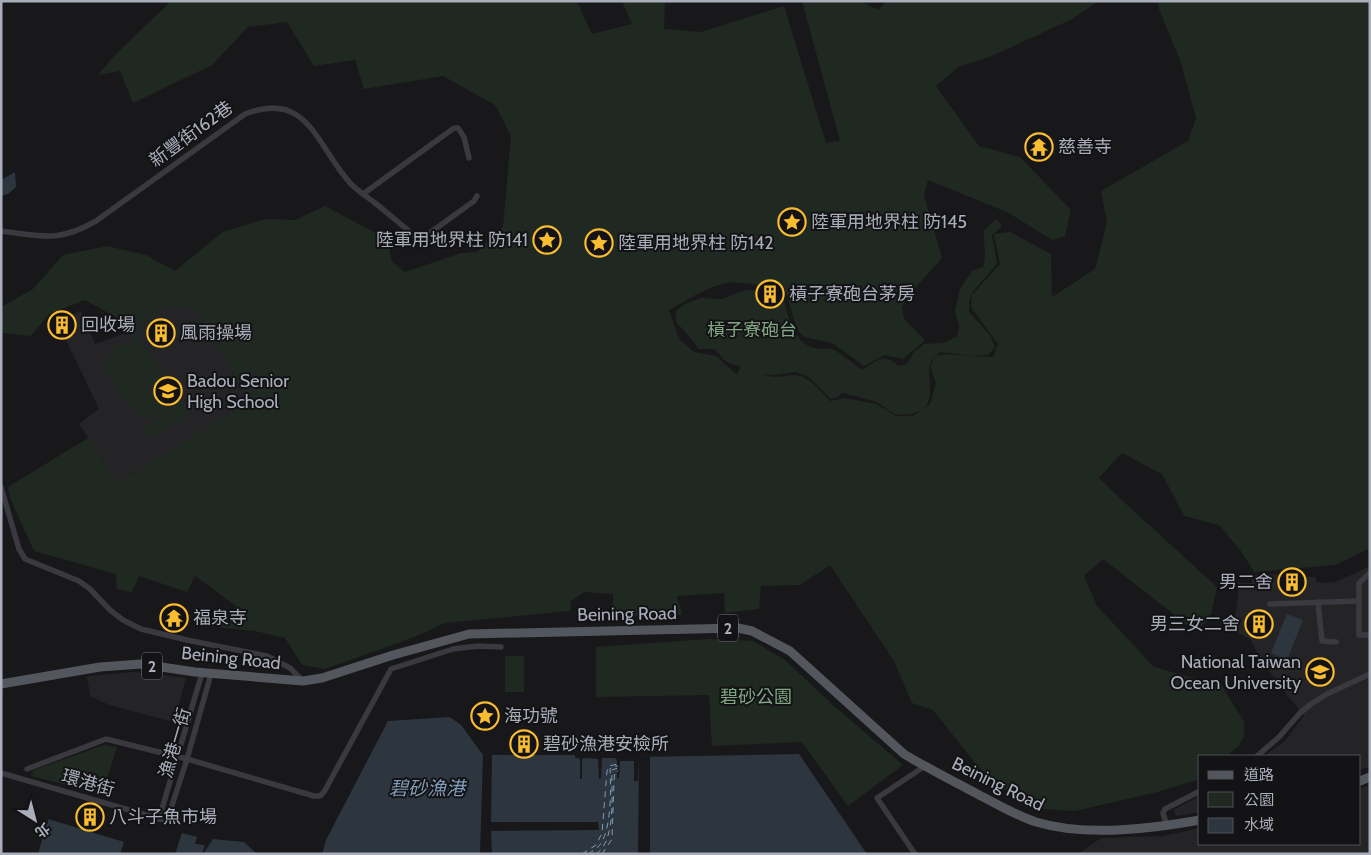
<svg xmlns="http://www.w3.org/2000/svg" width="1371" height="855" font-family="Cabin,'Noto Sans TC',sans-serif">
<style>
.built{fill:#242427}
.green{fill:#1f2921;fill-rule:evenodd}
.water{fill:#2d363f}
.pier{fill:#18181a}
.lines{fill:none;stroke-linecap:round;stroke-linejoin:round}
.ferry{stroke:#7f9bb7;stroke-width:1;stroke-dasharray:6 5;stroke-linecap:butt}
.street{stroke:#39393f;stroke-width:5.5}
.primary{stroke:#54565e;stroke-width:9}
.labels{text-anchor:middle;stroke-width:4;stroke-linejoin:round;paint-order:stroke}
.shield{fill:#131315;stroke:#7d8088;stroke-width:1}
.shield-label{font-size:16px;font-weight:bold;fill:#aaaeba}
.street-label{font-size:18px;fill:#aaaeba;stroke:#131315}
.poi-label{font-size:18px;fill:#aaaeba;stroke:#131315;text-anchor:start}
.park-label{font-size:18px;fill:#80a683;stroke:#131315}
.water-label{font-size:19px;font-style:italic;fill:#7f9bb7;stroke:#131315}
</style>
<rect width="100%" height="100%" fill="#18181a"/>
<g class="built">
<path d="M168,306L194,308L252,401L118,483L79,424L99,409L57,321L81,311L95,344L137,329Z"/>
<path d="M1370,566V767L1360,770V756H1264L1285,741L1304,715L1281,688L1259,656L1250,639L1233,631L1238,598V583H1252V575L1299,574L1300,577H1316V581L1320,583L1336,582Z"/>
<path d="M134,672L186,678L174,722L109,705L90,696L87,676Z"/>
<path d="M1370,785V854H1078L1101,838L1163,836L1200,828V844H1360V788Z"/>
<path d="M1200,796V812L1176,816L1173,810Z"/>
</g>
<g class="green">
<path d="M171,1H492L498,3L500,1H577L592,34L632,24L622,1H665L664,29L701,32L784,6L826,143L840,141L802,1H861L878,10L887,1H1099L1072,19L992,56L958,67L936,86L979,146L1020,157L1071,210L1065,236L1052,240L1009,213L928,180L924,195L942,258L907,297L902,307L904,319L925,340L903,359L884,355L864,366L832,343L804,337L797,329L785,289C773,287 737,281 726,283C706,287 687,300 669,310L679,339L694,352L716,356L737,375L740,367L725,361L715,349H699L683,329L676,323V311L685,304L701,298L722,299L746,290L782,291C787,311 791,343 815,348C822,350 827,347 834,350C844,355 853,364 862,370C879,360 881,352 899,366L907,364L914,352L924,344L943,343L957,336L959,326L955,310L960,289L972,271L983,267C987,255 983,243 984,230L997,219L1002,227L992,235L997,264L973,291L969,301V312L990,335L995,347L988,355L974,356L940,352L935,356C953,352 974,358 993,357L998,344L971,307L972,295L1000,264L994,234L1010,232L1051,254L1052,297L1095,269L1107,222L1101,191L1188,141L1196,118L1181,63L1159,9L1158,1H1370V548L1335,565L1254,572L1241,551L1219,525L1184,516L1162,474L1122,453L1099,478L1125,503L1217,587L1210,619L1195,631L1103,559L1084,576L1097,606L1154,667L1222,686L1244,722V736L1238,747L1226,756H1200V779L1157,792L1075,811L1044,809L1021,799L1002,787L980,769L933,710L912,703L894,661L830,565L800,585L761,586L759,609L725,613L724,593L677,596L682,615L613,616V594L584,592L571,601L570,611L445,623L412,638L325,669L302,665L285,638L255,631L216,627L236,606L195,576L187,592L139,576L132,592L117,589L116,574L34,551L10,498L8,487L88,438L118,483L251,401L194,308L168,307L137,329L85,300L49,314L31,336L3,333L1,331V307L33,289L63,255L107,246L146,255L175,271L223,232L265,219L295,220L325,206L387,239L392,262L405,272L461,253L477,252L503,227L511,136L495,105L443,76L364,89L355,60L314,66L287,22L248,27L212,65L133,103L120,71L98,75L114,56ZM935,357L930,366L936,383L930,404L913,416H896L876,404L845,398L830,401C821,391 808,375 794,375C780,376 776,379 762,374L774,375L796,372L809,377L831,399L838,397L842,393C853,396 866,398 876,402C883,405 888,412 896,414C904,417 919,413 925,407C937,394 922,365 935,357Z"/>
<path d="M134,331L191,412L185,415L173,398C169,412 151,424 137,414L108,374L107,369L108,359L112,351L120,345L136,343L130,334Z"/>
<path d="M177,405L185,416L151,439L144,428Z"/>
<path d="M708,639L753,641L785,660L833,705L903,765L848,806L802,742L712,746L709,695L596,697V647Z"/>
<rect x="505" y="656" width="19" height="36"/>
<path d="M104,745L117,747L102,794L31,776L34,770Z"/>
</g>
<g class="water">
<path d="M15,172L16,187L8,194L1,196V180Z"/>
<path d="M1287,614L1303,620L1287,660L1271,653Z"/>
<path d="M450,717L461,725L483,755H575V758H578L580,760V779H582V759L585,758L598,759L599,779L601,778L602,758H615L617,760V778H619L620,761H634V781H638L639,757L799,754L867,854H322L326,840L388,721Z"/>
<path d="M48,819L124,842L120,854H38Z"/>
<path d="M182,833L197,837L195,844L205,845L202,854H175Z"/>
<path d="M213,839L244,842L257,854H203Z"/>
</g>
<g class="pier">
<path d="M483,755H492L491,822H598L599,830L491,831L492,854H480Z"/>
<path d="M639,757H650V854H638Z"/>
</g>
<g class="lines">
<g class="ferry">
<path d="M582,854L596,845L602,833L607,771L609,766L618,764"/>
<path d="M588,854C591,852 595,850 598,847C612,833 611,788 610,769L613,766H618"/>
<path d="M596,854C617,840 611,792 612,770L618,768"/>
<path d="M602,854L612,839L614,781L615,771H618"/>
</g>
<g class="street">
<path d="M363,194L454,128H458L464,137L469,158"/>
<path d="M1,231C42,236 58,243 96,221L245,114C309,89 317,148 351,184C358,191 367,197 375,203C390,215 405,228 420,240L474,201L477,196"/>
<path d="M1,487L19,549L25,559L79,581L90,589L110,610L123,620L141,629L187,640L267,656L290,668L303,681"/>
<path d="M1370,573L1359,583V635H1370"/>
<path d="M1318,602L1322,641L1336,642"/>
<path d="M1270,604L1359,601"/>
<path d="M1257,756L1279,737L1300,713L1311,704L1327,694L1370,674"/>
<path d="M27,769L106,739L187,759L314,796H320L324,792L391,669L453,649L478,646L501,647"/>
<path d="M1,773L167,821L187,759L211,674"/>
<path d="M159,819L202,673"/>
<path d="M1167,826L1163,813L1165,809L1200,791"/>
<path d="M915,854L877,798L925,766"/>
</g>
<g class="primary">
<path d="M1,684L100,667L141,664L195,672L303,681L322,678L393,655L469,634L738,628L752,631L790,651L904,754C929,769 955,782 981,796C999,805 1017,816 1036,822C1086,837 1150,829 1200,820"/>
<path d="M1360,781L1370,777"/>
</g>
</g>
<defs>
<g id="temple-ring" transform="scale(1.4375)"><circle r="9.5" fill="#131315" stroke="#fabc30" stroke-width="1.5"/><path d="M0-6L5-2H3V0L6.5 2.5H4V6H1.5V3h-3V6H-4V2.5H-6.5L-3 0V-2H-5Z" fill="#fabc30"/></g>
<g id="sight-ring" transform="scale(1.4375)"><circle r="9.5" fill="#131315" stroke="#fabc30" stroke-width="1.5"/><path d="M0-6L1.8-2.2L6-1.7L2.9 1.2L3.7 5.4L0 3.3L-3.7 5.4L-2.9 1.2L-6-1.7L-1.8-2.2Z" fill="#fabc30"/></g>
<g id="building-ring" transform="scale(1.4375)"><circle r="9.5" fill="#131315" stroke="#fabc30" stroke-width="1.5"/><path d="M-4-6H4V6H1V3H-1V6H-4ZM-2.5-4.3h1.7v1.8h-1.7ZM.8-4.3h1.7v1.8H.8ZM-2.5-1h1.7V.8h-1.7ZM.8-1h1.7V.8H.8Z" fill="#fabc30"/></g>
<g id="school-ring" transform="scale(1.4375)"><circle r="9.5" fill="#131315" stroke="#fabc30" stroke-width="1.5"/><path d="M0-5L7-2L0 1L-7-2ZM-4 1L0 2.5L4 1V4Q0 6-4 4Z" fill="#fabc30"/></g>
<g id="university-ring" transform="scale(1.4375)"><circle r="9.5" fill="#131315" stroke="#fabc30" stroke-width="1.5"/><path d="M0-5L7-2L0 1L-7-2ZM-4 1L0 2.5L4 1V4Q0 6-4 4Z" fill="#fabc30"/></g>
</defs>
<g fill-rule="evenodd">
<use href="#temple-ring" x="1039" y="147"/>
<use href="#sight-ring" x="792" y="222"/>
<use href="#sight-ring" x="547" y="240"/>
<use href="#sight-ring" x="599" y="243"/>
<use href="#building-ring" x="770" y="294"/>
<use href="#building-ring" x="62" y="325"/>
<use href="#building-ring" x="161" y="333"/>
<use href="#school-ring" x="168" y="391"/>
<use href="#building-ring" x="1292" y="582"/>
<use href="#temple-ring" x="174" y="618"/>
<use href="#building-ring" x="1259" y="624"/>
<use href="#university-ring" x="1320" y="672"/>
<use href="#sight-ring" x="485" y="716"/>
<use href="#building-ring" x="524" y="744"/>
<use href="#building-ring" x="90" y="817"/>
</g>
<g class="labels">
<g class="shield">
<rect x="718" y="614.5" width="20" height="27" rx="4"/>
<rect x="142" y="652.5" width="20" height="27" rx="4"/>
</g>
<g class="shield-label">
<text x="728" y="634">2</text>
<text x="152" y="672">2</text>
</g>
<g class="street-label">
<text transform="translate(191 134) rotate(-36)" y="6">新豐街162巷</text>
<text transform="translate(627 614) rotate(-1)" y="6">Beining Road</text>
<text transform="translate(231 658) rotate(6)" y="6">Beining Road</text>
<text transform="translate(175 743) rotate(-74)" y="6">漁港一街</text>
<text transform="translate(88 783) rotate(16)" y="6">環港街</text>
<text transform="translate(998 784) rotate(26)" y="6">Beining Road</text>
</g>
<g class="poi-label">
<text x="1058" y="153">慈善寺</text>
<text x="811" y="228">陸軍用地界柱 防145</text>
<text x="528" y="246" text-anchor="end">陸軍用地界柱 防141</text>
<text x="618" y="249">陸軍用地界柱 防142</text>
<text x="789" y="300">槓子寮砲台茅房</text>
<text x="81" y="331">回收場</text>
<text x="180" y="339">風雨操場</text>
<text x="187" y="387">Badou Senior<tspan x="187" dy="21">High School</tspan></text>
<text x="1273" y="588" text-anchor="end">男二舍</text>
<text x="193" y="624">福泉寺</text>
<text x="1240" y="630" text-anchor="end">男三女二舍</text>
<text x="1301" y="668" text-anchor="end">National Taiwan<tspan x="1301" dy="21">Ocean University</tspan></text>
<text x="504" y="722">海功號</text>
<text x="543" y="750">碧砂漁港安檢所</text>
<text x="109" y="823">八斗子魚市場</text>
</g>
<g class="park-label">
<text x="752" y="336">槓子寮砲台</text>
<text x="756" y="703">碧砂公園</text>
</g>
<g class="water-label">
<text x="427" y="795">碧砂漁港</text>
</g>
</g>
<rect width="1371" height="855" fill="none" stroke="#aaaeba" stroke-width="5"/>
<rect x="1198" y="755" width="162" height="90" fill="#131315" stroke="#4f5157"/>
<rect x="1208" y="771" width="25" height="8" fill="#54565e" stroke="#4f5157"/>
<text x="1244" y="780" font-size="15" fill="#aaaeba">道路</text>
<rect x="1208" y="792" width="25" height="15" fill="#1f2921" stroke="#4f5157"/>
<text x="1244" y="805" font-size="15" fill="#aaaeba">公園</text>
<rect x="1208" y="818" width="25" height="15" fill="#2d363f" stroke="#4f5157"/>
<text x="1244" y="830" font-size="15" fill="#aaaeba">水域</text>
<g transform="translate(35 820) rotate(144)" stroke="#131315" stroke-width="4" paint-order="stroke">
<path d="M0-4L9 19L0 12L-9 19Z" fill="#aaaeba"/>
<text y="-8" font-size="14" font-weight="bold" text-anchor="middle" fill="#aaaeba">北</text>
</g>
</svg>
